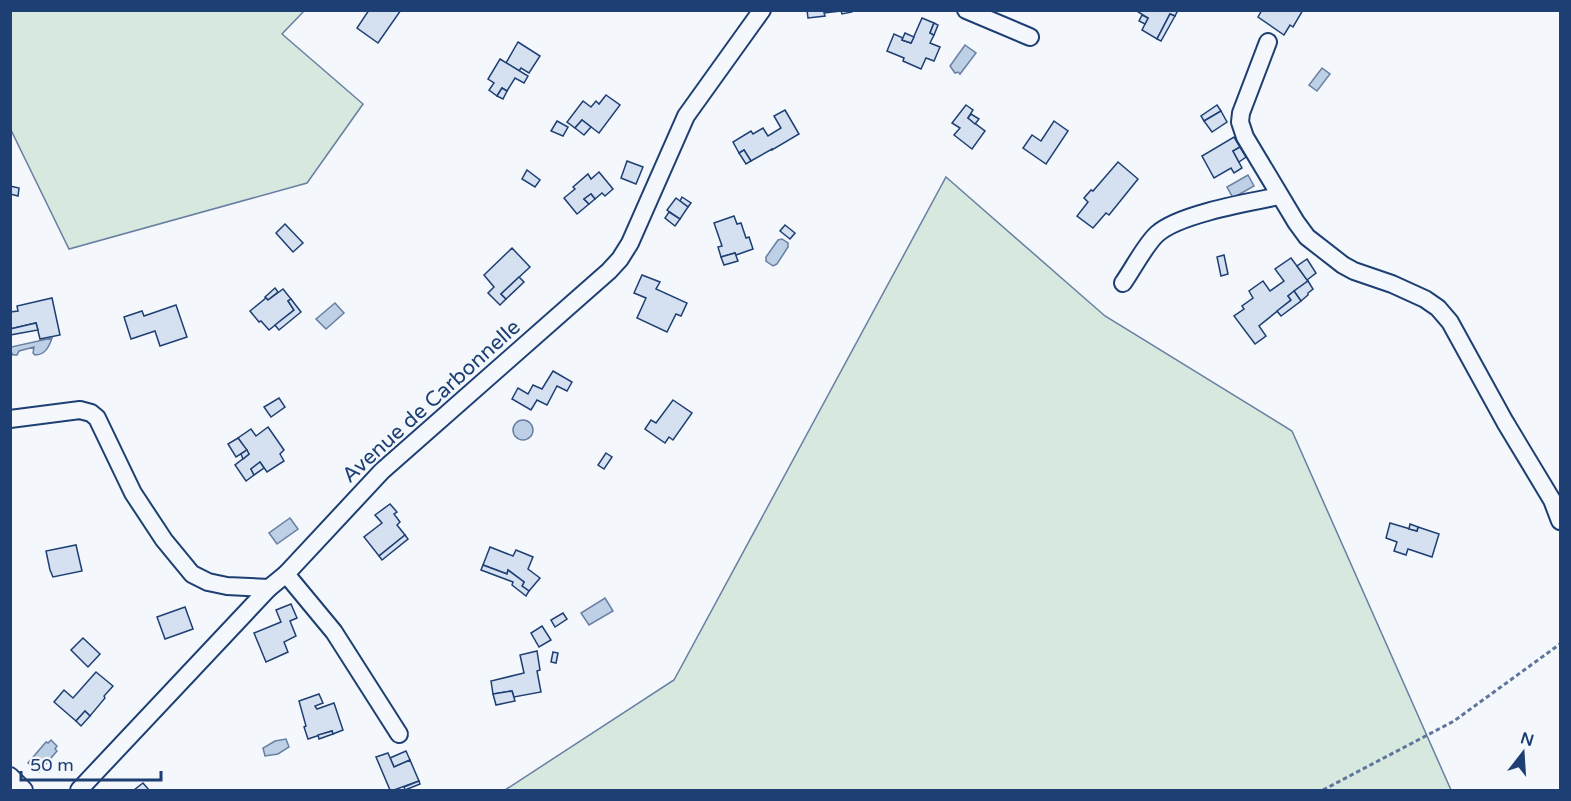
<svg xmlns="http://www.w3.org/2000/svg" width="1571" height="801" font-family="'Varela Round',sans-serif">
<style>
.green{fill:#d7e8df;stroke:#687fa3;stroke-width:1.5}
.water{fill:#bed0e5;stroke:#687fa3;stroke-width:1.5}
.building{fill:#d5e0f0;stroke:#1d3f73;stroke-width:1.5}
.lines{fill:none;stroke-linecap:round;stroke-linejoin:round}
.street-casing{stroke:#1d3f73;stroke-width:20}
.path{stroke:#5e769c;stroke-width:3;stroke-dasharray:4.5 3;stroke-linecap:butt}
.street{stroke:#f4f7fb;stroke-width:16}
.labels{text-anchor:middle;stroke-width:4.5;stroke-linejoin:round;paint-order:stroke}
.street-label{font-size:21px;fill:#1d3f73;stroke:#f4f7fb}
</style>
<rect width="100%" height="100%" fill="#f4f7fb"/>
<g class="green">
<path d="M11,10L304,11L282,34L363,104L307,183L69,249L11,130Z"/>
<path d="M946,177L1105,316L1292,431L1451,790H505L674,680Z"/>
</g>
<g class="water">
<path d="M965,45L976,53L960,74L958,72L955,73L950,66Z"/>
<path d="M1322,68L1330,74L1317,91L1309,85Z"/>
<path d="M1248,175L1254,186L1233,198L1227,187Z"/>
<path d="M782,239L788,243V247L777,264L773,266L766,261V257L778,240Z"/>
<path d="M335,303L344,313L326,329L316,319Z"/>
<path d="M52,338C49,347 45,355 35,355L33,353L34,347L19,351L17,355H13L11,352V347Z"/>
<circle cx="523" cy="430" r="10"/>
<path d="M290,518L298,529L277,544L269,533Z"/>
<path d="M605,598L613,611L589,625L581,613Z"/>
<path d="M286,739L289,747L278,754L265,756L263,748L275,741Z"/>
<path d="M51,740L57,746L55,749L57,751L39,772L28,763L46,742L48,743Z"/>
</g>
<g class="building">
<path d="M369,10H401L378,43L357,28Z"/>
<path d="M807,10H852V12L842,14L841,11L824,13L825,16L808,18Z"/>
<path d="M1135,10H1178L1175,16L1170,14L1157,39L1142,30L1148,18Z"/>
<path d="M1262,10H1303L1293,27L1290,25L1284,35L1258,17Z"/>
<path d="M1170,14L1175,16L1161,41L1157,39Z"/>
<path d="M1142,15L1148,18L1145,24L1139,21Z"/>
<path d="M922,18L934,23L930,33L934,35L930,43L940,47L934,61L926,58L921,69L903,61L904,58L887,51L894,34L903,38L902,40L911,43Z"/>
<path d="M934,23L938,25L934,35L930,33Z"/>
<path d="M905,33L914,37L911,43L902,40Z"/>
<path d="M518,42L540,56L529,73L521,68L519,71L506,63Z"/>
<path d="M500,59L528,76L524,83L515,78L507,91L502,88L497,96L489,90L494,83L488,79Z"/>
<path d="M502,88L507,91L503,99L497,96Z"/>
<path d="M606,95L620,105L599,133L582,120L575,128L567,122L583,101L591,107L596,101L599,104Z"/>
<path d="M966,105L973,110L968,118L985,131L972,149L954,135L960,128L952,123Z"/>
<path d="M1217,105L1221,111L1204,121L1201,116Z"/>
<path d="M785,110L799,134L772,150V149L751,161L744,150L739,153L733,142L751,131L753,134L763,128L768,136L781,128L774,116Z"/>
<path d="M1221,111L1227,122L1212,132L1204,121Z"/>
<path d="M971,114L979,119L975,124L968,118Z"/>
<path d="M582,120L591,127L584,135L575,128Z"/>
<path d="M557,121L568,127L563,136L551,131Z"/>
<path d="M1054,121L1068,131L1046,164L1023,148L1032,135L1041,141Z"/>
<path d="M1234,137L1240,147L1233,151L1242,168L1234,173L1231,168L1214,178L1202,156Z"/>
<path d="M1240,147L1246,157L1239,162L1233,151Z"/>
<path d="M744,150L751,161L746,164L739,153Z"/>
<path d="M627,161L643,167L636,184L621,178Z"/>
<path d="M1118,162L1138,179L1109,215L1106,213L1093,228L1077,216L1088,202L1084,198L1091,190L1093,191Z"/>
<path d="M527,170L540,180L535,187L522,179Z"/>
<path d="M599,172L613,189L605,196L602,193L595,199L591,194L584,199L589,204L577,214L564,198L575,189L573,187L588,174L591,179Z"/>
<path d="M10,186L19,188L18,196L10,194Z"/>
<path d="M591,194L595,199L589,204L584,199Z"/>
<path d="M682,197L691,203L688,207L680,201Z"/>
<path d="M676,198L688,207L680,219L667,210Z"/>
<path d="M669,212L680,219L675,226L665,218Z"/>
<path d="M734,216L737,224L741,223L746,238L749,237L753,249L736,255L735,253L721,257L718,247L722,246L714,223Z"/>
<path d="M285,224L303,243L293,252L276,233Z"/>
<path d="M785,225L795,233L790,239L780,231Z"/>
<path d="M512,248L530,267L501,294L506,299L500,305L488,293L494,287L484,275Z"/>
<path d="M735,253L738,261L724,265L721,257Z"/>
<path d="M1224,255L1228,274L1221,276L1217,257Z"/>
<path d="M1291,258L1308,281L1288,296L1291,300L1259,326L1266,336L1255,344L1234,316L1244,309L1242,306L1253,298L1249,291L1263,281L1270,291L1284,281L1275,269Z"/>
<path d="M1307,259L1316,273L1307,280L1297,266Z"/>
<path d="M642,275L660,282L656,289L687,303L681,316L676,314L667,332L637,318L646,298L634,293Z"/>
<path d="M519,277L524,282L506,299L501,294Z"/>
<path d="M1308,281L1313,289L1308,293V295L1301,301L1294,291Z"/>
<path d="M275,288L278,292L268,300L265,297Z"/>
<path d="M283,289L291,299L288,301L294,310L269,330L261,321L259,322L250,311L266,298L268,300Z"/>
<path d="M1294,291L1301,301L1281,316L1277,311L1291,300L1288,296Z"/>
<path d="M52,298L60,335L40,339L36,323L10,329V312L18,311L17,306Z"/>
<path d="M291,299L301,312L279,330L275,325L294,310L288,301Z"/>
<path d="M176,305L187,337L160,346L155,331L131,339L124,317L142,311L144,316Z"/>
<path d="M36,323L38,330L10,335V329Z"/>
<path d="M553,371L572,382L567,391L557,386L547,405L537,400L531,410L512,399L518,388L528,394L533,385L542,389Z"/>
<path d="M279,398L285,407L271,417L264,407Z"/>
<path d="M673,400L692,413L673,440L669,437L665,443L645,429L651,420L656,423Z"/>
<path d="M268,427L284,450L280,454L284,461L267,472L260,462L251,469L254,475L246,481L235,465L249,454L238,438L251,429L256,436Z"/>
<path d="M238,438L247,450L236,457L228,444Z"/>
<path d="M247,450L249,454L243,459L241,454Z"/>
<path d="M606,453L612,457L604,469L598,465Z"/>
<path d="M260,462L264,468L254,475L251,469Z"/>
<path d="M390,504L397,512L394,514L400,522L397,525L405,535L379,556L364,537L382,523L375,515Z"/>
<path d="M1390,523L1417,531L1418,527L1439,534L1432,557L1408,549L1406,555L1394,551L1397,542L1386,538Z"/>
<path d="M1410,524L1418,527L1417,531L1409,529Z"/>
<path d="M405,535L408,539L382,560L379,556Z"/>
<path d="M76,545L82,571L53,577L50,570L46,551Z"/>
<path d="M490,547L513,556L516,550L533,557L528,569L540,578L529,591L522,586L524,582L508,570L507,574L483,565Z"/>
<path d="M483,565L507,574L508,570L524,582L522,586L529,591L526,596L512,585L513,582L481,570Z"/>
<path d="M291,604L297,618L290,621L296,636L284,642L288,652L266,662L254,633L281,622L276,610Z"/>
<path d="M185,607L193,629L165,639L157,617Z"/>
<path d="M563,613L567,619L555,627L551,620Z"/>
<path d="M542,626L551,640L539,647L531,633Z"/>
<path d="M83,638L100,654L88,667L71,650Z"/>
<path d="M537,651L540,670L537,671L541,692L514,697L512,691L493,694L491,681L524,673L520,655Z"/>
<path d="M553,652L558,653L556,663L551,662Z"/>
<path d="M96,672L113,686L104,696L105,698L90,716L85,711L76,721L54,702L64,690L73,698Z"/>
<path d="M512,691L515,701L496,705L493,694Z"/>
<path d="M319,694L323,703L315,706L317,709L334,703L343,730L333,734L332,731L308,739L304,727L306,726L299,701Z"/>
<path d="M85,711L90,716L81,726L76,721Z"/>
<path d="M332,731L333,734L319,739L318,735Z"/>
<path d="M406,751L410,760L394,767L390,758Z"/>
<path d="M388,753L394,767L410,760L419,781L394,790H390L376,757Z"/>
<path d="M419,781L420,784L405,790L404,787Z"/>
<path d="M143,783L149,790H134Z"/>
</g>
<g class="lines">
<g class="street-casing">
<g id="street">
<path d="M966,10L1030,37"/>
<path d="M1268,42L1241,113L1240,122L1245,137L1296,222L1307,237L1343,265L1354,271L1392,284L1425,299L1438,308L1450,322L1505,422L1552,500L1560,521"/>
<path d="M1123,283C1133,269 1145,245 1157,234C1179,214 1250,202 1280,196"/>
<path d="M10,419L80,410L91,413L97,418L133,493L164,540L192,574L208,582L227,586L269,588"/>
<path d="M286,574L334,632L399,734"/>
<path d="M10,776L24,790"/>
<path d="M79,790L269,588L286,574L382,471L609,271L620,259L630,243L686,116L762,10"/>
</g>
</g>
<path class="path" d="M1323,790L1454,721L1560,644"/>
<use href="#street" class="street"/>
</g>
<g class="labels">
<g class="street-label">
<text transform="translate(431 401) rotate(-42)" y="7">Avenue de Carbonnelle</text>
</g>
</g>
<rect width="1571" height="801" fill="none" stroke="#1d3f73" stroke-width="24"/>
<g transform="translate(1523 753) rotate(17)" stroke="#f4f7fb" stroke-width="4.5" paint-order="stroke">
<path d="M0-4.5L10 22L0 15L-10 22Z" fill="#1d3f73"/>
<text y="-9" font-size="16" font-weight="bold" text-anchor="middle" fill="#1d3f73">N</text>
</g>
<path d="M21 771v9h140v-9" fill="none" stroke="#1d3f73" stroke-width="3"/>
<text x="30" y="771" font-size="18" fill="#1d3f73" stroke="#f4f7fb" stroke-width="4.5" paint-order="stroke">50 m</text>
</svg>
